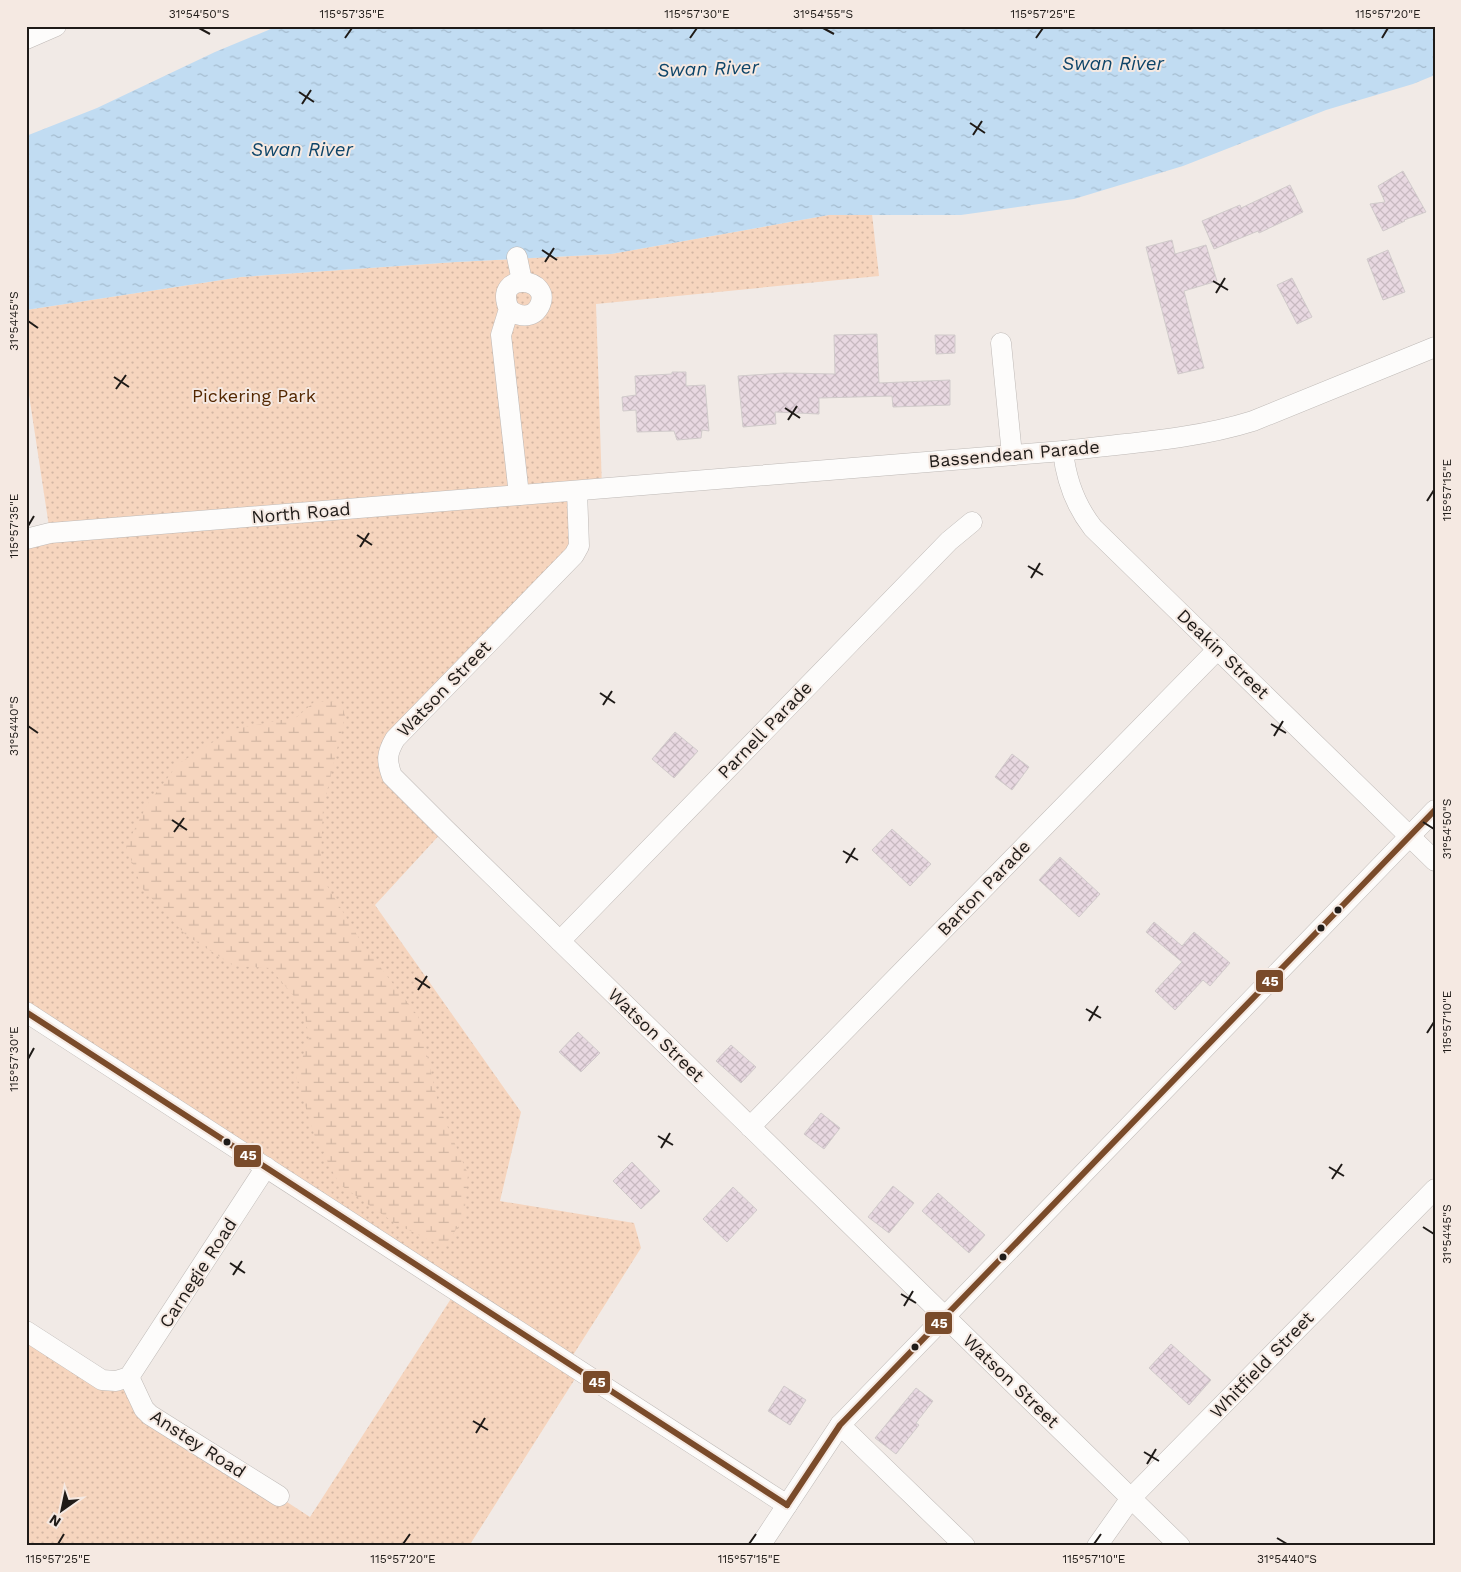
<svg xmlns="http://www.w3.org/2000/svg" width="1461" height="1572" font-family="'Work Sans',sans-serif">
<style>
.green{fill:url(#green-dots)}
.wetland{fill:url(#wetland-marsh)}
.water{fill:url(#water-ripples)}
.building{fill:url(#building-cross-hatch);stroke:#d1cbcb}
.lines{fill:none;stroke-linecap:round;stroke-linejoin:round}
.minor-casing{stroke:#beb9b6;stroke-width:21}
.minor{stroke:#fdfcfb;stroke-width:20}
.bus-1-casing{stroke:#f5e9e2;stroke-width:10}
.bus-1{stroke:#7a4b2a;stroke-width:6}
.ticks{fill:none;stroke:#1f1b18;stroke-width:2}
.bus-dot{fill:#1f1b18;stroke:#f5e9e2;stroke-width:2}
.labels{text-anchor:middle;stroke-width:4;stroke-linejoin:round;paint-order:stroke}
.park-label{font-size:18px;fill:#532700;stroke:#f5e9e2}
.street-label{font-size:18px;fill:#1f1b18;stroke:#f5e9e2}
.water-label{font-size:19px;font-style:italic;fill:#0e4569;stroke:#f5e9e2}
.line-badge{stroke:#f5e9e2;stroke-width:2}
.badge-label{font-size:14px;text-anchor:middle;font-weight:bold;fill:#fff}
.neatline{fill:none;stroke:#1f1b18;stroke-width:2}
.ticks-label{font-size:12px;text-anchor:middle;fill:#1f1b18}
</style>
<defs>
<pattern id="green-dots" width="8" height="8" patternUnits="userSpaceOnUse" patternTransform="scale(1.25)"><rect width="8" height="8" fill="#f6d5be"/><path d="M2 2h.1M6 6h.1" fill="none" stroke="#d2b6a3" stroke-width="1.8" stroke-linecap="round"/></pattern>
<pattern id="wetland-marsh" width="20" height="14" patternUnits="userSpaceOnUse" patternTransform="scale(1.25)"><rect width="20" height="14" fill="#f6d5be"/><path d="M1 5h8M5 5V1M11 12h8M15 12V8" fill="none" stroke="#d2b6a3"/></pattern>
<pattern id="water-ripples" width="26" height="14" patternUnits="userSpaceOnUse" patternTransform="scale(1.25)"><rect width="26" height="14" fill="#c1dcf2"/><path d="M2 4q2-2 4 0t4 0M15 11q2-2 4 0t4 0" fill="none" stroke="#a5bccf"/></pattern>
<pattern id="building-cross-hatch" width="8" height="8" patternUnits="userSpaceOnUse" patternTransform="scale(1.25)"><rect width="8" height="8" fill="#e8d8e1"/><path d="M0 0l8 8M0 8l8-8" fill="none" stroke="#c7b9c0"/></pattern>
</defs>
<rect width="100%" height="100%" fill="#f1eae6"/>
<path class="green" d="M872,214L879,276L596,304L602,489L577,491L579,546L395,739L388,765L445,829L375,905L521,1112L500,1201L634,1223L641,1248L568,1363L580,1371L469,1546H26V1331L116,1381L144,1409L310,1517L456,1291L26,1012V539L50,533L26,375V310L241,277L456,262L611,254L829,215Z"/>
<path class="wetland" d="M341,701L345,716L323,808L320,874L363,945L418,1016L439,1107L468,1174L464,1218L444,1247L396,1224L339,1184L315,1137L296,1077L309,1038L303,1007L270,968L234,966L186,935L142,888L126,846L147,805L178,764L234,729L297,717L314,702Z"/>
<path class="water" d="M278,26H1435V75L1413,84L1326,110L1183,166L1074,199L961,215H829L611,254L456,262L241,277L26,310V136L97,108L215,52Z"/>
<g class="building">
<path d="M1403,171L1426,212L1404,220L1405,221L1383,231L1370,204L1385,202L1378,186Z"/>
<path d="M1290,185L1303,212L1259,233L1258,231L1214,249L1202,221L1240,205L1241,208Z"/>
<path d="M1172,240L1175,254L1206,245L1217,281L1184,291L1204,368L1178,374L1146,247Z"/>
<path d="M1388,250L1405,292L1383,300L1367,259Z"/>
<path d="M1292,278L1312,317L1297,324L1277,285Z"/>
<path d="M877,334L879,383L950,380V405L893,407L892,396L819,398V414L775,412L776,424L743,427L738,376L784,373L835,374L834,335Z"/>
<path d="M935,335H955V353L936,354Z"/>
<path d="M672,372H686V386L705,385L709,431L702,430L701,438L677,440L674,431L637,432L636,410L623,411L622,397L636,395L635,376L672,374Z"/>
<path d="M675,732L698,751L674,778L652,759Z"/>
<path d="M1012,754L1029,767L1012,790L995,777Z"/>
<path d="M892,829L931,864L910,886L872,850Z"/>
<path d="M1060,857L1100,894L1079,917L1039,880Z"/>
<path d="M1154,922L1182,946L1194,932L1230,963L1210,986L1203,980L1175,1010L1155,991L1182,962L1146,932Z"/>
<path d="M578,1032L600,1053L581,1072L559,1052Z"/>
<path d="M731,1045L756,1067L741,1083L716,1061Z"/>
<path d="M821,1113L840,1128L824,1149L804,1134Z"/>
<path d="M632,1162L660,1191L641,1209L613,1181Z"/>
<path d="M893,1186L914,1203L889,1233L868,1217Z"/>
<path d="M733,1187L757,1210L727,1242L703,1219Z"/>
<path d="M938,1193L985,1235L969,1253L922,1211Z"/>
<path d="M1171,1344L1211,1380L1189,1405L1149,1368Z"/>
<path d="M784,1386L806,1400L790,1425L768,1411Z"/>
<path d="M916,1388L933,1401L916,1423L919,1425L896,1454L875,1438Z"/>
</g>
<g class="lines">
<g class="minor-casing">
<g id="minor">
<path d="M26,39L56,26"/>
<path d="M517,257L522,281"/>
<path d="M509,309C518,317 532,319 539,307C555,277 492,270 509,309L501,335L519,495"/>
<path d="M1001,343L1012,455"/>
<path d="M1063,451C1066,480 1075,505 1093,528L1435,861"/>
<path d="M577,491L579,546L574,555L395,739C387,753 386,760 392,776L445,829L1180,1546"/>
<path d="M26,539L50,533L1063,451C1127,443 1192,440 1253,421L1435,347"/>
<path d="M560,941L949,541L972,522"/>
<path d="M26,1012L787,1505"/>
<path d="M750,1127L1218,649"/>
<path d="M26,1331L102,1380L116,1381L129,1377L266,1167"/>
<path d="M129,1377L144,1409L150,1415L279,1496"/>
<path d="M840,1425L965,1546"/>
<path d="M760,1546L840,1425L1435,810"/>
<path d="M1097,1546L1131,1498L1435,1189"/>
</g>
</g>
<use href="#minor" class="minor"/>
<g class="bus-1-casing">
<g id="bus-1">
<path d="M26,1012L787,1505"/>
<path d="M787,1505L840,1425L1435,810"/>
</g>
</g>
<use href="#bus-1" class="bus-1"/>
</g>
<path class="ticks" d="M199,28L210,34M823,28L834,34M345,38L352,28M690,38L697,28M1036,38L1043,28M1382,38L1388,28M299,92L314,102M302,104L311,90M970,123L985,133M973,135L982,121M542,250L557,260M545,262L554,248M1213,281L1228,290M1216,293L1225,278M28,321L38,328M114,377L129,387M116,389L126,375M785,408L800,418M788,420L797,406M1427,501L1434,490M28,526L34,516M357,535L372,545M360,547L369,533M1028,566L1043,575M1031,578L1040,563M600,693L615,703M603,705L612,691M1271,724L1286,733M28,726L38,733M1274,736L1283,721M172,820L187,830M1423,822L1434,829M174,832L184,818M843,851L858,860M846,863L855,848M415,978L430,988M418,990L427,976M1086,1009L1101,1018M1089,1021L1098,1006M1427,1033L1434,1022M28,1059L34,1048M658,1136L673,1145M661,1148L670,1133M1329,1167L1344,1176M1332,1179L1342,1164M1423,1227L1434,1234M230,1263L245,1273M233,1275L242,1261M901,1294L916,1303M904,1306L913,1291M473,1421L488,1430M476,1433L485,1418M1144,1452L1159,1461M1147,1464L1156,1449M1277,1538L1287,1544M58,1544L64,1534M403,1544L410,1534M749,1544L756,1534M1094,1544L1101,1534"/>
<g class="bus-dot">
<circle cx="1338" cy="910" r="4.5"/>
<circle cx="1321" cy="928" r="4.5"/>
<circle cx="227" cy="1142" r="4.5"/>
<circle cx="1003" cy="1257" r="4.5"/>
<circle cx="915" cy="1347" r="4.5"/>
</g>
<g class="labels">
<g class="park-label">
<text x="254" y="402">Pickering Park</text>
</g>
<g class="street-label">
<text transform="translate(1014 454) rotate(-5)" y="6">Bassendean Parade</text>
<text transform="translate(301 513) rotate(-5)" y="6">North Road</text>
<text transform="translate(1223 654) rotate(44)" y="6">Deakin Street</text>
<text transform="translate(444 689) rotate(-46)" y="6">Watson Street</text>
<text transform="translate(765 730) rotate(-46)" y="6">Parnell Parade</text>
<text transform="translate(984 888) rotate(-46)" y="6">Barton Parade</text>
<text transform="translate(656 1035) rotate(44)" y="6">Watson Street</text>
<text transform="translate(198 1273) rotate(-57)" y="6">Carnegie Road</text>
<text transform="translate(1262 1365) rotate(-46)" y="6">Whitfield Street</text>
<text transform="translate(1011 1381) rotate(44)" y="6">Watson Street</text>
<text transform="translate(198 1444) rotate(33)" y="6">Anstey Road</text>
</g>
<g class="water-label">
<text x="1113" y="70">Swan River</text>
<text transform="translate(708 68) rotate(-2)" y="7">Swan River</text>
<text x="302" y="156">Swan River</text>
</g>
</g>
<g class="line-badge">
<rect x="1255" y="969" width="29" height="24" rx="5" fill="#7a4b2a"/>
<rect x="233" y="1144" width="29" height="24" rx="5" fill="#7a4b2a"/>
<rect x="924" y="1311" width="29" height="24" rx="5" fill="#7a4b2a"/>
<rect x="582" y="1370" width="29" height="24" rx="5" fill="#7a4b2a"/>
</g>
<g class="badge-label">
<text x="1270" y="986">45</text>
<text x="248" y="1160">45</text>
<text x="939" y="1328">45</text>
<text x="597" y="1387">45</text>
</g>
<rect width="1461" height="1572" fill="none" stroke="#f5e9e2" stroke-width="55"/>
<g transform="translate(62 1510) rotate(213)" stroke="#f5e9e2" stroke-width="4" paint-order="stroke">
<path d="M0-4L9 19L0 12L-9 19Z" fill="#1f1b18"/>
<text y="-8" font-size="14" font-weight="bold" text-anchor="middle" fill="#1f1b18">N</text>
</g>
<rect x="28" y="28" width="1406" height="1516" class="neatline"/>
<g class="ticks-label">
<text x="199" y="18">31°54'50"S</text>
<text x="352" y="18">115°57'35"E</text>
<text x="697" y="18">115°57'30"E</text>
<text x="823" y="18">31°54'55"S</text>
<text x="1043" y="18">115°57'25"E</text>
<text x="1388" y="18">115°57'20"E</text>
<text transform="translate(14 321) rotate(-90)" y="4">31°54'45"S</text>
<text transform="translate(1447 490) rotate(-90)" y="4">115°57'15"E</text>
<text transform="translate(14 526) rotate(-90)" y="4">115°57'35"E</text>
<text transform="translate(14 726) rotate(-90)" y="4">31°54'40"S</text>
<text transform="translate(1447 829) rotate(-90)" y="4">31°54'50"S</text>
<text transform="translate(1447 1022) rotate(-90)" y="4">115°57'10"E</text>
<text transform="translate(14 1059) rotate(-90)" y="4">115°57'30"E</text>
<text transform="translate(1447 1234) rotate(-90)" y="4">31°54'45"S</text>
<text x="58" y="1563">115°57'25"E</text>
<text x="403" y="1563">115°57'20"E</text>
<text x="749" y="1563">115°57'15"E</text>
<text x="1094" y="1563">115°57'10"E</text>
<text x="1287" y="1563">31°54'40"S</text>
</g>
</svg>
